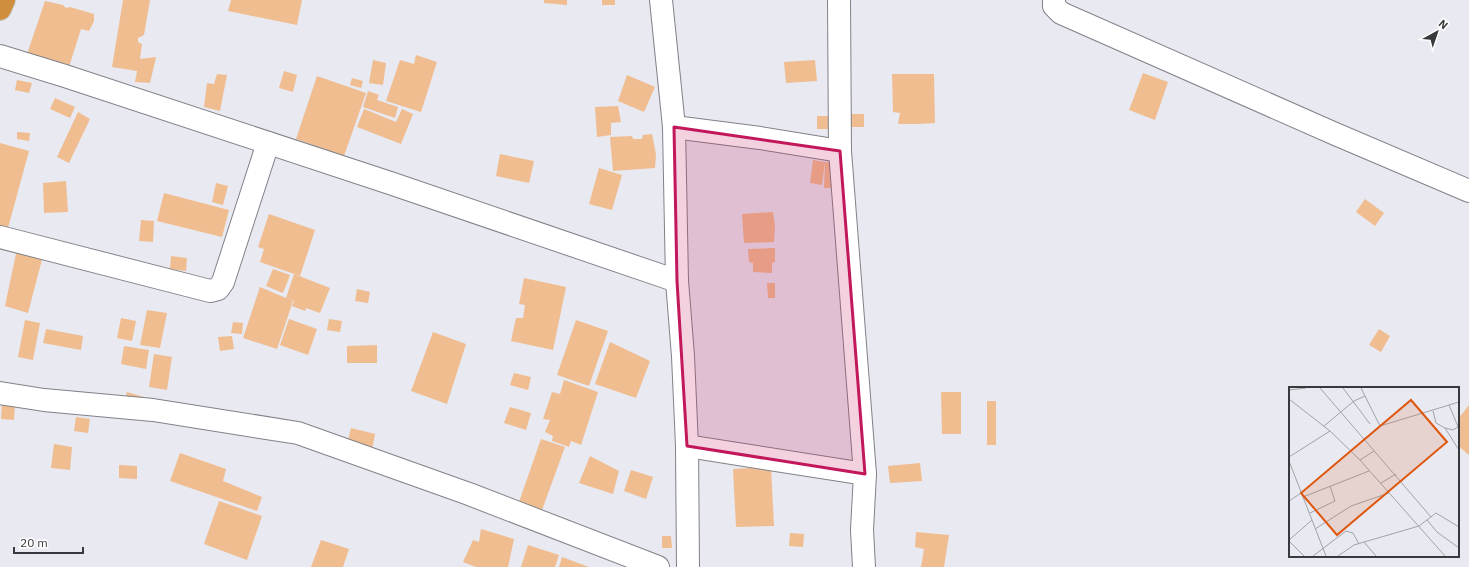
<svg xmlns="http://www.w3.org/2000/svg" width="1469" height="567" font-family="'IBM Plex Sans',sans-serif">
<style>
.building{fill:#f0bd90}
.lines{fill:none;stroke-linecap:round;stroke-linejoin:round}
.street-casing{stroke:#818289;stroke-width:24}
.highway-casing{stroke:#c7c8c8;stroke-width:24}
.street{stroke:#fff;stroke-width:22}
.highway{stroke:#cf8e3e;stroke-width:22}
.marked{fill:#c2185b;fill-opacity:0.2;stroke:#c2185b;stroke-width:3;stroke-linejoin:round}
.inset-road{fill:none;stroke:#a2a3a9;stroke-width:1}
.view{fill:#df570e;fill-opacity:0.15;stroke:#df570e;stroke-width:2}
.inset-edge{fill:none;stroke:#38393c;stroke-width:2}
</style>
<rect width="100%" height="100%" fill="#e8e9f1"/>
<g class="building">
<path d="M123,0H150L144,35L138,38V42L142,44L140,59L156,57L150,83L135,82L137,71L112,67Z"/>
<path d="M231,0H302L297,25L228,11Z"/>
<path d="M544,0H567V5L544,3Z"/>
<rect x="602" y="0" width="13" height="5"/>
<path d="M45,1L63,5L66,8L70,7L94,14V21L89,31L81,29L69,67L27,54Z"/>
<path d="M416,55L437,62L421,112L386,101L400,60L414,64Z"/>
<path d="M373,60L386,63L383,85L369,83Z"/>
<path d="M815,60L817,81L786,83L784,62Z"/>
<path d="M284,71L297,75L293,92L279,88Z"/>
<path d="M1143,73L1168,82L1155,120L1129,110Z"/>
<path d="M217,74L227,75L220,111L204,107L207,83L214,84Z"/>
<path d="M892,74H934L935,123L919,124H898L900,113L893,112Z"/>
<path d="M627,75L655,87L644,112L618,101Z"/>
<path d="M317,76L366,93L344,156L296,139Z"/>
<path d="M352,78L363,81L361,88L350,85Z"/>
<path d="M17,80L32,83L29,93L15,90Z"/>
<path d="M368,91L379,95L377,100L398,107L395,118L363,107Z"/>
<path d="M55,98L75,107L70,118L50,109Z"/>
<path d="M618,106L621,122L611,123V135L597,137L595,107Z"/>
<path d="M364,109L396,122L402,109L413,114L401,144L357,127Z"/>
<path d="M78,112L90,119L69,163L57,157Z"/>
<rect x="843" y="114" width="21" height="13"/>
<rect x="817" y="116" width="23" height="13"/>
<path d="M17,132L30,133L29,141L17,139Z"/>
<path d="M652,134L656,154L655,168L613,171L610,137L632,136L633,139H642L643,135Z"/>
<path d="M0,143L29,151L8,228L0,226Z"/>
<path d="M500,154L534,161L529,183L496,176Z"/>
<path d="M813,160L825,162L822,185L810,183Z"/>
<path d="M825,162L837,163L835,188H824Z"/>
<path d="M599,168L622,175L612,210L589,204Z"/>
<path d="M66,181L68,212L44,213L43,183Z"/>
<path d="M216,183L228,186L223,205L212,202Z"/>
<path d="M164,193L229,210L222,237L157,221Z"/>
<path d="M1365,199L1384,213L1375,226L1356,212Z"/>
<path d="M773,212L775,226L774,242L744,243L742,214Z"/>
<path d="M269,214L315,230L300,276L260,262L264,249L258,247Z"/>
<path d="M141,220L154,221L153,242L139,241Z"/>
<path d="M18,244L44,252L28,313L5,306Z"/>
<path d="M775,248V262L772,263V273L753,272V263L749,262L748,249Z"/>
<path d="M171,256L187,258L186,271L170,269Z"/>
<path d="M273,269L290,275L283,293L266,286Z"/>
<path d="M294,274L330,288L320,313L306,308L305,311L292,306L294,301L288,298L293,301L277,349L243,338L260,287L286,298Z"/>
<path d="M524,278L566,287L553,350L511,341L516,318H523L525,305L519,304Z"/>
<path d="M767,283H775V298H768Z"/>
<path d="M357,289L370,292L368,303L355,301Z"/>
<path d="M147,310L167,313L160,348L140,345Z"/>
<path d="M121,318L136,321L132,341L117,338Z"/>
<path d="M289,319L317,329L308,355L280,345Z"/>
<path d="M329,319L342,321L340,332L327,330Z"/>
<path d="M25,320L40,323L33,360L18,357Z"/>
<path d="M576,320L608,331L589,386L557,375Z"/>
<path d="M233,322L243,323L242,334L231,333Z"/>
<path d="M46,329L83,336L81,350L43,343Z"/>
<path d="M1379,329L1390,336L1381,352L1369,345Z"/>
<path d="M433,332L466,344L447,404L411,391Z"/>
<path d="M232,336L234,349L220,351L218,337Z"/>
<path d="M610,342L650,361L636,398L595,384Z"/>
<path d="M377,345V363H347V346Z"/>
<path d="M124,346L149,350L146,369L121,364Z"/>
<path d="M154,354L172,357L167,390L149,387Z"/>
<path d="M514,373L531,377L528,390L510,385Z"/>
<path d="M564,380L598,392L581,445L571,441L569,447L552,441L553,436L545,432L550,420L543,419L552,392L560,394Z"/>
<path d="M127,392L147,398L143,411L123,405Z"/>
<path d="M941,392H961V434H942Z"/>
<rect x="987" y="401" width="9" height="44"/>
<path d="M2,403L15,404L14,420L1,419Z"/>
<path d="M1469,405V455L1458,446V419Z"/>
<path d="M510,407L531,413L526,430L504,423Z"/>
<path d="M76,417L90,419L88,433L74,431Z"/>
<path d="M351,428L375,434L372,450L347,444Z"/>
<path d="M541,439L565,447L542,510L519,502Z"/>
<path d="M54,444L72,447L70,470L51,468Z"/>
<path d="M180,453L226,469L223,481L262,497L257,511L170,481Z"/>
<path d="M590,456L619,471L613,494L579,483Z"/>
<path d="M920,463L922,481L890,483L888,466Z"/>
<path d="M119,465L137,466V479L119,478Z"/>
<path d="M771,467L774,526L736,527L733,469Z"/>
<path d="M631,470L653,477L646,499L624,491Z"/>
<path d="M219,501L262,516L247,560L204,544Z"/>
<path d="M481,529L514,539L508,567H476L463,562L473,540L479,542Z"/>
<path d="M916,532L949,535L944,567H921L924,549L915,547Z"/>
<path d="M790,533L804,534L803,547L789,546Z"/>
<path d="M662,536H671L672,548H662Z"/>
<path d="M321,540L349,549L343,567H311Z"/>
<path d="M528,545L559,555L555,567H521Z"/>
<path d="M562,557L589,567H559Z"/>
</g>
<g class="lines">
<g class="street-casing">
<g id="street">
<path d="M661,0L674,127L677,281L683,356L687,446L688,567"/>
<path d="M839,0L840,151L865,474L862,530L864,567"/>
<path d="M1054,0V6L1061,13L1333,133L1469,191"/>
<path d="M0,56L65,76L390,183L677,281"/>
<path d="M674,127L760,138L840,151"/>
<path d="M0,237L210,291L218,289L223,282L268,143"/>
<path d="M0,393L44,400L153,410L298,433L469,494L658,567"/>
<path d="M687,446L865,474"/>
</g>
</g>
<g class="highway-casing">
<path id="highway" d="M0,9L4,0"/>
</g>
<use href="#street" class="street"/>
<use href="#highway" class="highway"/>
</g>
<path class="marked" d="M674,127L840,151L865,474L687,446L677,281Z"/>
<g transform="translate(1289 387)">
<rect width="170" height="170" fill="#e8e9f1"/>
<path class="inset-road" d="M31,1L142,130M54,1L81,37M72,1L91,39L170,15M0,3L17,1M0,12L41,44L71,73L156,169M160,18L170,42M144,24L147,36L156,41L170,63M35,39L65,14L76,9M156,41L164,43L169,40M0,70L41,44M71,73L85,64M0,74L37,169M92,96L107,87M14,110L80,84M0,114L12,106M21,126L46,114L41,99M138,133L148,145L170,161M26,142L62,119L100,106M0,153L23,133M0,154L15,169M75,155L87,169M24,169L57,144L64,146L70,157M49,169L65,158L130,139L147,126L170,140"/>
<path class="view" d="M122,13L158,55L48,148L12,106Z"/>
<rect width="170" height="170" class="inset-edge"/>
</g>
<g transform="translate(1437 32) rotate(40)" stroke="#ffffff" stroke-width="3" paint-order="stroke">
<path d="M0-3L7 15L0 10L-7 15Z" fill="#38393c"/>
<text y="-6" font-size="11" font-weight="bold" text-anchor="middle" fill="#38393c">N</text>
</g>
<path d="M14 547v6h69v-6" fill="none" stroke="#38393c" stroke-width="2"/>
<text x="20" y="547" font-size="12" fill="#38393c" stroke="#ffffff" stroke-width="3" paint-order="stroke">20 m</text>
</svg>
